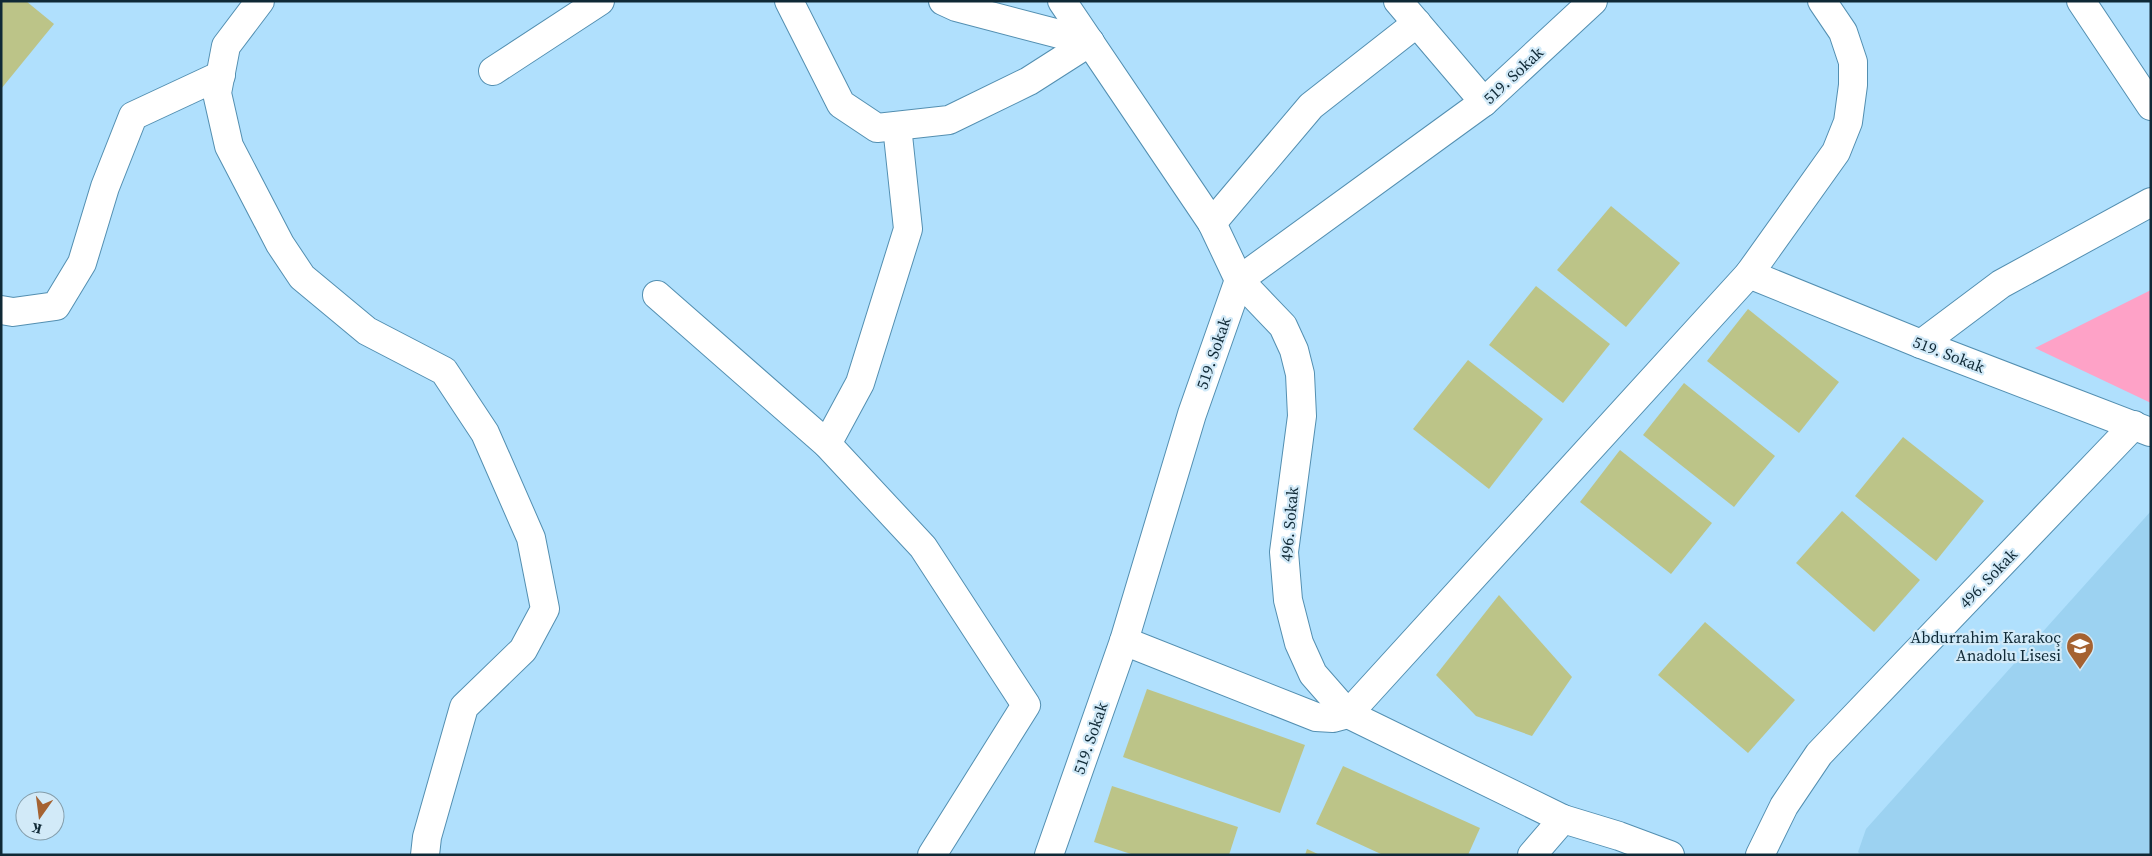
<svg xmlns="http://www.w3.org/2000/svg" width="2152" height="856" font-family="'Source Serif 4',serif">
<style>
.built{fill:#9cd2f1}
.green{fill:#fea2c7}
.building{fill:#bcc488}
.lines{fill:none;stroke-linecap:round;stroke-linejoin:round}
.minor-casing{stroke:#538fb1;stroke-width:30}
.minor{stroke:#fff;stroke-width:28}
.labels{text-anchor:middle;stroke-width:4.5;stroke-linejoin:round;paint-order:stroke}
.street-label{font-size:16px;fill:#0f2936;stroke:#d2eaf8}
.poi-label{font-size:16px;fill:#0f2936;stroke:#d2eaf8;text-anchor:end}
</style>
<rect width="100%" height="100%" fill="#b0e0fd"/>
<path class="built" d="M2151,511V855H1861L1858,852L1866,829Z"/>
<path class="green" d="M2151,290V403L2035,348Z"/>
<g class="building">
<path d="M1,1H26L54,24L1,89Z"/>
<path d="M1611,206L1680,263L1626,327L1557,270Z"/>
<path d="M1536,286L1610,344L1563,403L1489,345Z"/>
<path d="M1748,309L1839,382L1799,433L1707,361Z"/>
<path d="M1468,360L1543,419L1489,489L1413,429Z"/>
<path d="M1684,383L1775,456L1734,507L1643,435Z"/>
<path d="M1903,437L1984,501L1936,561L1855,496Z"/>
<path d="M1620,450L1712,523L1671,574L1580,502Z"/>
<path d="M1842,511L1920,580L1874,632L1796,563Z"/>
<path d="M1499,595L1572,677L1532,736L1476,716L1436,675Z"/>
<path d="M1705,622L1795,700L1748,753L1658,675Z"/>
<path d="M1147,689L1305,745L1280,813L1123,757Z"/>
<path d="M1343,766L1480,828L1468,855H1383L1316,824Z"/>
<path d="M1112,786L1238,827L1229,855H1134L1094,842Z"/>
<path d="M1307,849L1320,855H1305Z"/>
</g>
<g class="lines">
<g class="minor-casing">
<g id="minor">
<path d="M260,1L226,46L217,93L229,146L280,244L302,277L367,331L444,371L485,433L531,538L545,609L523,650L464,707L427,837L425,855"/>
<path d="M789,1L841,104L877,128L949,120L1029,81L1090,42"/>
<path d="M943,1L956,7L1090,42"/>
<path d="M1062,1L1212,223L1239,280L1283,326L1294,350L1300,374L1302,416L1284,552L1288,600L1299,643L1313,674L1348,714L1563,819L1619,836L1670,855"/>
<path d="M1398,1L1484,102"/>
<path d="M2081,1L2151,106"/>
<path d="M493,71L600,1"/>
<path d="M897,126L908,229L860,383L827,444L923,547L1026,705L932,855"/>
<path d="M1212,223L1311,106L1417,23"/>
<path d="M1749,274L1921,344L2150,432"/>
<path d="M657,295L827,444"/>
<path d="M1,310L13,312L56,306L82,263L105,187L133,116L221,75"/>
<path d="M1921,344L2001,284L2151,202"/>
<path d="M1124,641L1316,717L1333,718L1348,714L1749,274L1836,152L1848,122L1853,85V62L1843,32L1822,1"/>
<path d="M1049,855L1124,641L1192,414L1239,280L1484,102L1593,1"/>
<path d="M1532,855L1563,819"/>
<path d="M1760,855L1784,806L1819,754L2134,425"/>
</g>
</g>
<use href="#minor" class="minor"/>
</g>
<defs>
<g id="school-pin" transform="scale(1.4375)"><path d="M0 17L-7.5 6A9.5 9.5 0 1 1 7.5 6Z" fill="#a56231" stroke="#d2eaf8"/><path d="M0-5L7-2L0 1L-7-2ZM-4 1L0 2.5L4 1V4Q0 6-4 4Z" fill="#fff"/></g>
</defs>
<g fill-rule="evenodd">
<use href="#school-pin" x="2080" y="646"/>
</g>
<g class="labels">
<g class="street-label">
<text transform="translate(1513 75) rotate(-43)" y="6">519. Sokak</text>
<text transform="translate(1213 353) rotate(-71)" y="6">519. Sokak</text>
<text transform="translate(1949 354) rotate(21)" y="6">519. Sokak</text>
<text transform="translate(1289 524) rotate(-85)" y="6">496. Sokak</text>
<text transform="translate(1988 578) rotate(-46)" y="6">496. Sokak</text>
<text transform="translate(1090 738) rotate(-71)" y="6">519. Sokak</text>
</g>
<g class="poi-label">
<text x="2061" y="643">Abdurrahim Karakoç<tspan x="2061" dy="18">Anadolu Lisesi</tspan></text>
</g>
</g>
<rect width="2152" height="856" fill="none" stroke="#0f2936" stroke-width="5"/>
<g transform="translate(40 816) rotate(194)"><circle r="24" fill="#d2eaf8" stroke="#849daa"/>
<path d="M0-4L9 19L0 12L-9 19Z" fill="#a56231"/>
<text y="-8" font-size="14" font-weight="bold" text-anchor="middle" fill="#0f2936">K</text>
</g>
</svg>
